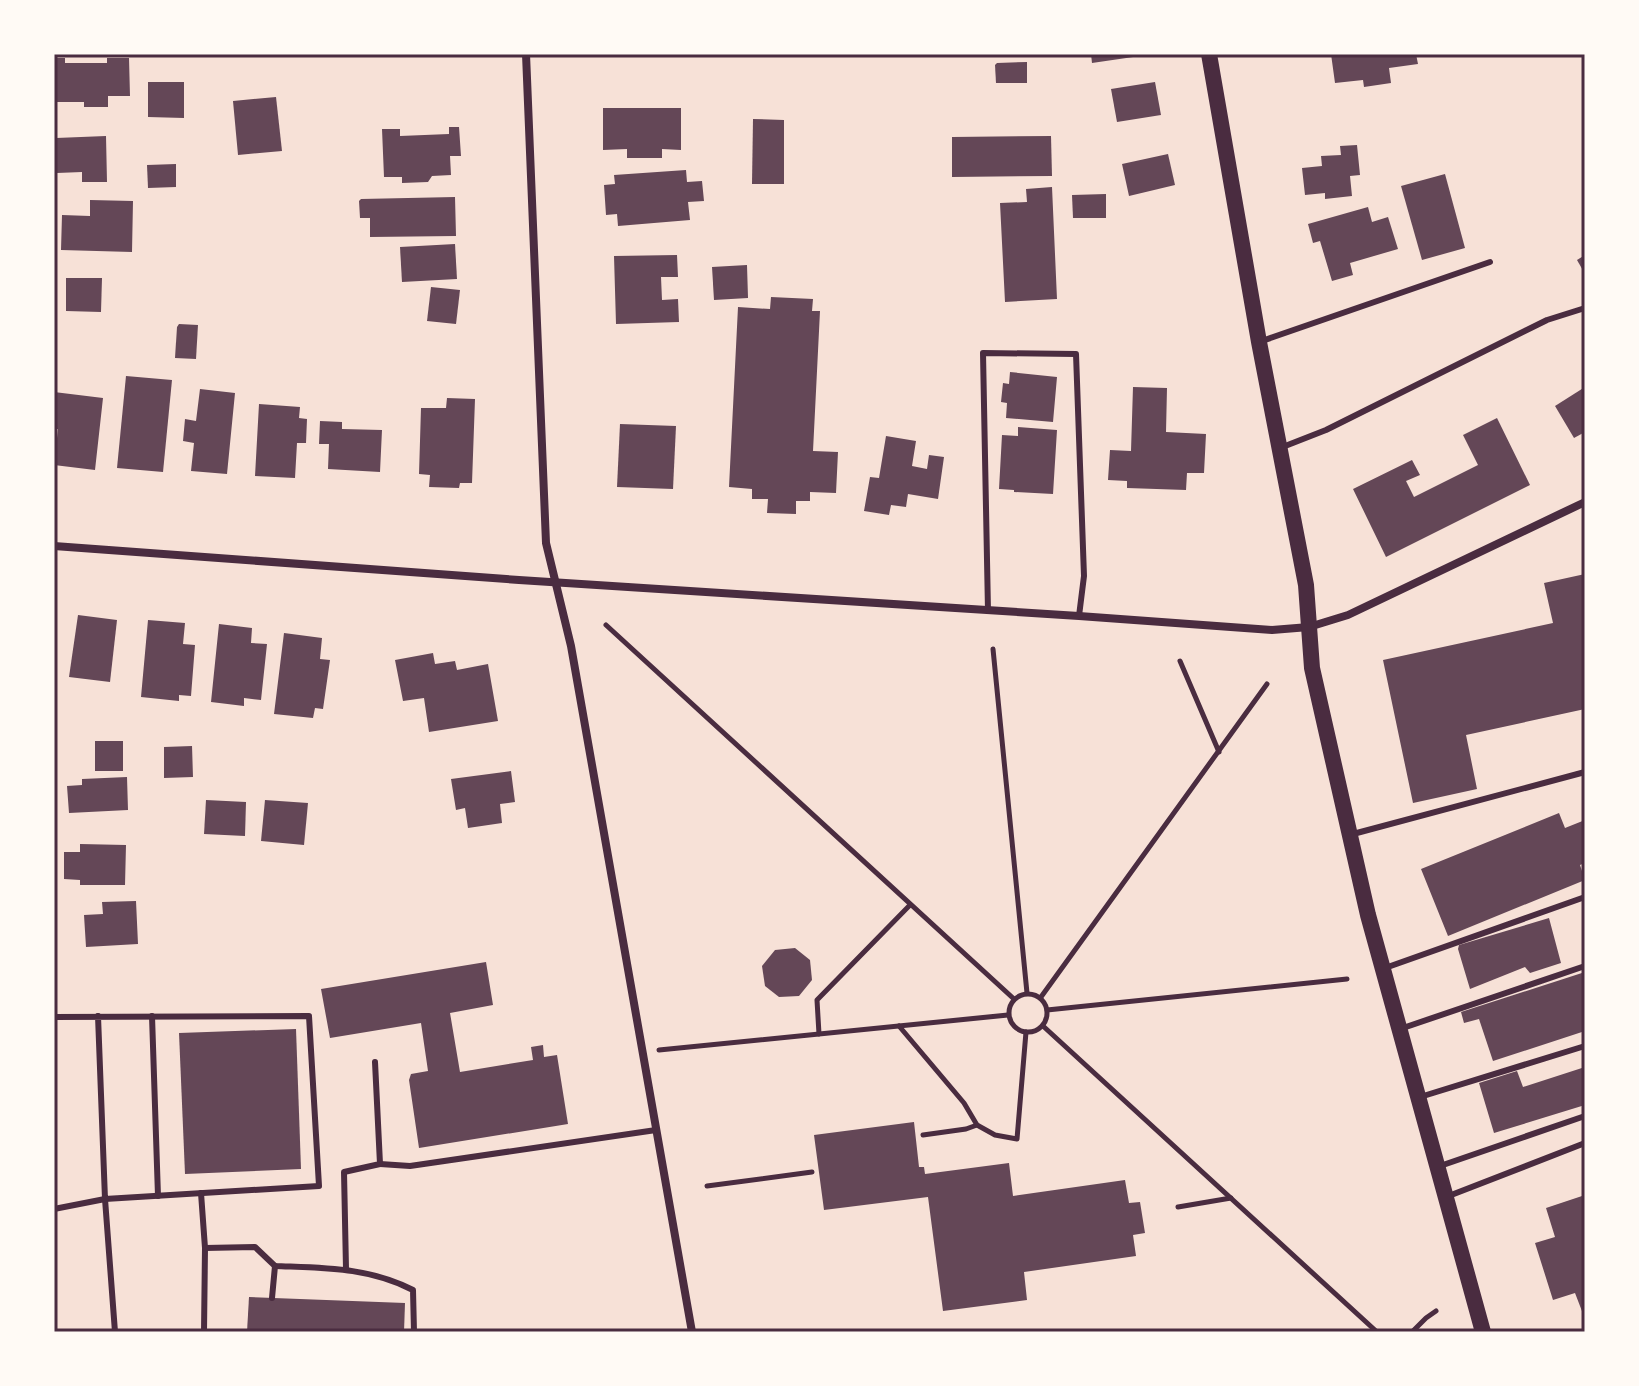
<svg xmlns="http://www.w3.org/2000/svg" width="1639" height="1386" font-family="'Fira Sans Condensed',sans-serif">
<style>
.building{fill:#644757}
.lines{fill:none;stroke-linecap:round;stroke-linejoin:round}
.path{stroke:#4a2c40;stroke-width:5}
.service{stroke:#4a2c40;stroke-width:6}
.minor{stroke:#4a2c40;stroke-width:8}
.secondary{stroke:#4a2c40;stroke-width:16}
.neatline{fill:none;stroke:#4a2c40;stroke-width:3}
</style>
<rect width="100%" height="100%" fill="#f7e1d7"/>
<g class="building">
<path d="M1091,54H1140V56L1092,63Z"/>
<path d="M1331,54H1416L1418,64L1389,68L1391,83L1364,87L1363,80L1335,83Z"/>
<path d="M54,58H65V63H107V58H129L130,96H108V107H84V102H54Z"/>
<path d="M1027,62V83H996L995,65L997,63Z"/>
<path d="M148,82H184V118L148,117Z"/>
<path d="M1155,82L1161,115L1117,122L1111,89Z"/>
<path d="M276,97L282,151L238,155L233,101Z"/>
<path d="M603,108H681V150L662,149V158H627V149L603,150Z"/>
<path d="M753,119L784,120V184H752Z"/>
<path d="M449,127H459L461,156H450L451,175L432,176L428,182L402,183V177H384L382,129H400V136L449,134Z"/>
<path d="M106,136L107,182H82V172L57,173L56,138Z"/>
<path d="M1051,136L1052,176L952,177V137Z"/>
<path d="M1357,145L1360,175L1350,176L1352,196L1325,199V193L1305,195L1302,168L1322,166L1321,156L1341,155L1340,146Z"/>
<path d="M1168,154L1175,185L1129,196L1122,164Z"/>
<path d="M176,164V187L148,188L147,165Z"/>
<path d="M686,170L687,182L702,181L704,201L688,202L690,220L618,226L617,214L606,215L604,185L615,184L614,175Z"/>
<path d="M1445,174L1465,248L1422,260L1401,186Z"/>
<path d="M1052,187L1057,299L1005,302L1000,203L1027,202L1026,189Z"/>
<path d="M1106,194V218H1073L1072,195Z"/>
<path d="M455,197L456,236L370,237V218H360L359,201L361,199Z"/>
<path d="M90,200L133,201L132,252L61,250L62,215L90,216Z"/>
<path d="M1368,207L1372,222L1388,217L1398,249L1350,263L1353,275L1332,281L1320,241L1313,243L1308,224Z"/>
<path d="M455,244L457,279L402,282L400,247Z"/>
<path d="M677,255L678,277H661L662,300L678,299L679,322L616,324L614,256Z"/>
<path d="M1585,255V274L1577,260Z"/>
<path d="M747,265L748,298L714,300L712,267Z"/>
<path d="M66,278H102L101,312L66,311Z"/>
<path d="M431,287L460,290L456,324L427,321Z"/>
<path d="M771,297L813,299L812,311H820L813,451L838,452L836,493L810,492V501H796V514L767,513L768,499H752V489L729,487L738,307L770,309Z"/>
<path d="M179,324L198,325L196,359L175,358L177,327Z"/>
<path d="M1010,372L1057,377L1053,422L1006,418L1007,403L1001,402L1003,383L1009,384Z"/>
<path d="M126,376L172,380L163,472L117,468Z"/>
<path d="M1133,387L1167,388L1166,432L1206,434L1204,473H1187L1186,490L1127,488V481L1108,480L1110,450L1131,451Z"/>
<path d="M1585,387V432L1574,438L1555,406Z"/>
<path d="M200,389L235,393L227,474L191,471L194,443L183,441L185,419L196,421Z"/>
<path d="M54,392L103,398L95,470L54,465L58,429H54Z"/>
<path d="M447,398L475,399L472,483H460L459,488L429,487L430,475L419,474L421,408H446Z"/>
<path d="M259,404L300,407L299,418L307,419L306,443H297L295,478L255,476Z"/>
<path d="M1497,418L1530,485L1386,557L1353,489L1412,460L1420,475L1406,481L1414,497L1478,465L1463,435Z"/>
<path d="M320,421L342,422V429L382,430L380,472L328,469L329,444H319Z"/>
<path d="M620,424L676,426L673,489L617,487Z"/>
<path d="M1018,427L1057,430L1053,494L1014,492V490L999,489L1002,435L1018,436Z"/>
<path d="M886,436L916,441L912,466L927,469L929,455L944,457L938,499L908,494L906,507L891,505L889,515L864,511L870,477L879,478Z"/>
<path d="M1585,574V709L1466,735L1477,789L1413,803L1383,660L1553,623L1544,583Z"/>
<path d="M78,615L117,620L110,682L69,677Z"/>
<path d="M148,620L185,623L183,644L195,645L191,696L179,695V701L141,697Z"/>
<path d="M219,624L252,628L251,643L267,644L261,700L244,698V706L211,702Z"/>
<path d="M284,633L322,638L320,659L330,660L323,709L315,708L313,718L274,714Z"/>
<path d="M433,653L435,664L455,661L457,670L488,664L498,721L429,732L424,698L403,701L395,660Z"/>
<rect x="95" y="741" width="28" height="30"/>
<path d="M192,746L193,777L164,778V747Z"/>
<path d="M511,771L515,802L500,804L502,823L468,828L465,808L456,810L451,779Z"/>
<path d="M127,777L128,810L69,813L67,786L82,785V779Z"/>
<path d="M206,800L246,802L245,836L204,834Z"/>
<path d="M265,800L308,803L304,845L261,841Z"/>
<path d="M1559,813L1565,828L1585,820V863L1580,865L1585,880L1448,936L1421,869Z"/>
<path d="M80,844L126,845L125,885H80V880L64,879V852H80Z"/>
<path d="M136,901L138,944L86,947L84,915L103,914L102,902Z"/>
<path d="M1549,918L1561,963L1530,973L1525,967L1470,989L1458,949L1459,945Z"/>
<path d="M795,948L810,960L812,980L799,996L779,997L765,986L762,966L775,950Z"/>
<path d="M486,962L493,1005L450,1013L460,1072L533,1060L531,1047L543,1045L544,1057L557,1055L568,1124L419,1148L409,1080L411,1074L428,1071L421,1023L330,1038L321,989Z"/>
<path d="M1585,972V1031L1493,1061L1479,1019L1464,1023L1461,1012Z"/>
<path d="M296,1029L301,1169L185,1174L179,1033Z"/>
<path d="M1585,1067V1105L1494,1133L1479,1083L1517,1071L1523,1087Z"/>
<path d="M914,1122L919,1167H924L925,1174L1009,1163L1013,1196L1125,1180L1129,1203L1140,1202L1145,1233L1133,1235L1136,1256L1024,1272L1027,1300L943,1311L928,1197L824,1210L814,1135Z"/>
<path d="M1585,1195V1319L1575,1293L1553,1300L1535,1243L1555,1237L1546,1208Z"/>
<path d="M249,1297L405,1303L404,1332H247Z"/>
</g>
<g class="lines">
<g class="path">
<path d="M606,625L1014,999"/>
<path d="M993,649L1027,993"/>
<path d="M1180,661L1219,752"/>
<circle cx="1028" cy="1013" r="19"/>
<path d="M1041,997L1267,684"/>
<path d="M1047,1010L1347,979"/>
<path d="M899,1026L964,1103L977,1125L995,1135L1017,1139L1026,1032"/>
<path d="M1043,1026L1377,1332"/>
<path d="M819,1034L817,1000L910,905"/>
<path d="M659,1050L1008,1015"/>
<path d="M923,1135L966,1129L977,1125"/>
<path d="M707,1186L812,1172"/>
<path d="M1178,1207L1231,1198"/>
<path d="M1412,1332L1426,1318L1436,1311"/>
</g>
<g class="service">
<path d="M1259,342L1490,262"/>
<path d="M1280,448L1326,430L1547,320L1585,308"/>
<path d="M988,611L983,353L1076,354L1084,576L1079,616"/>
<path d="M1353,834L1585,772"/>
<path d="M1385,968L1585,897"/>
<path d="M152,1016L158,1196"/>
<path d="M54,1017L309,1016L319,1186L105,1199L98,1016"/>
<path d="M1400,1029L1585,966"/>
<path d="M1420,1097L1585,1046"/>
<path d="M380,1164L410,1166L656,1130"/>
<path d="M1440,1166L1585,1116"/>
<path d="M201,1193L205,1248L204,1332"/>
<path d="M1446,1197L1585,1143"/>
<path d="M54,1209L105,1199L115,1332"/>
<path d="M205,1248L255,1247L275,1266C324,1268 368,1267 413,1290L414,1332"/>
<path d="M346,1269L344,1172L380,1164L375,1062"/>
<path d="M272,1298L275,1266"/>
</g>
<g class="minor">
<path d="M526,54L546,543L571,646L692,1332"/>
<path d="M54,546L519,580L1079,616L1272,630L1309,627L1348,615L1585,502"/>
</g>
<path class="secondary" d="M1209,54L1259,342L1306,585L1312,668L1368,915L1483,1332"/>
</g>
<rect width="1639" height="1386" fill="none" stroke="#fffaf5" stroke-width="112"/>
<rect x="56" y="56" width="1527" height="1274" class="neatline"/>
</svg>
